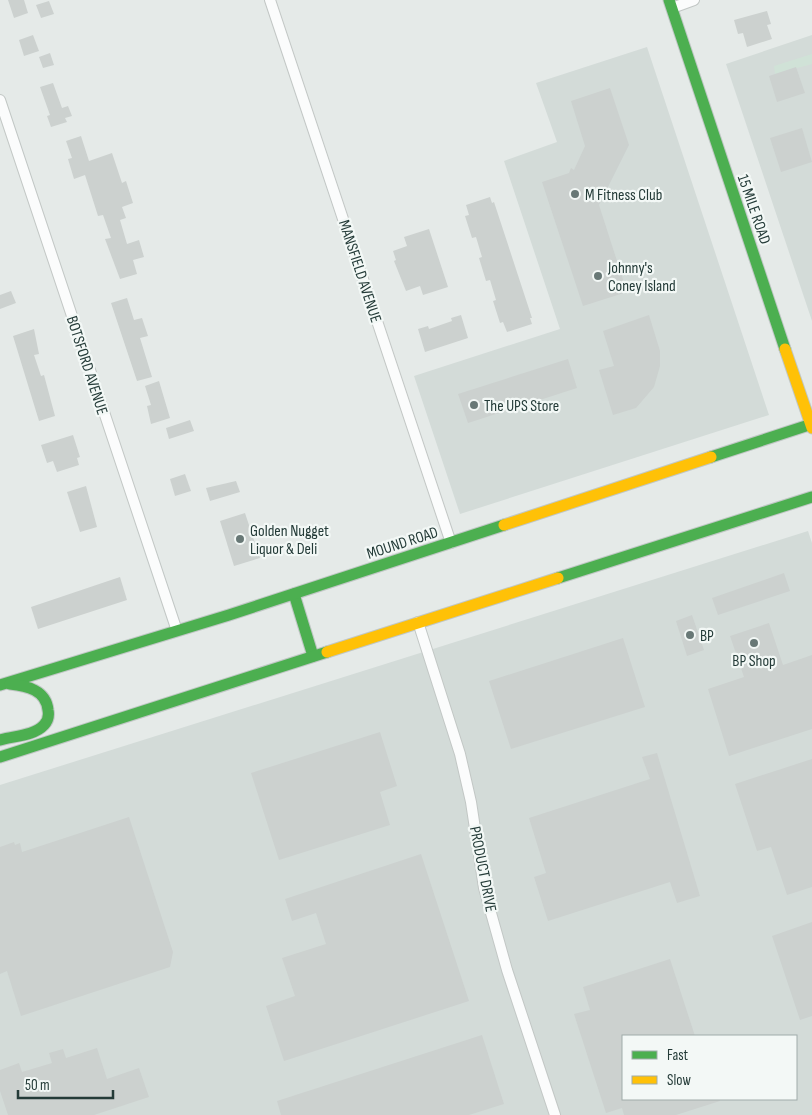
<svg xmlns="http://www.w3.org/2000/svg" width="812" height="1115" font-family="'Sofia Sans Condensed',sans-serif">
<style>
.built{fill:#d3dbd8;fill-rule:evenodd}
.green{fill:#d0e2d7}
.building{fill:#ccd1cf}
.lines{fill:none;stroke-linecap:round;stroke-linejoin:round}
.street-casing{stroke:#c2c7c5;stroke-width:12}
.fast-casing{stroke:#c0c7c5;stroke-width:13}
.slow-casing{stroke:#c0c7c5;stroke-width:13}
.street{stroke:#fbfcfc;stroke-width:10}
.fast{stroke:#4caf50;stroke-width:11}
.slow{stroke:#ffc107;stroke-width:11}
.poi-dot{fill:#687876;stroke:#f3f8f6;stroke-width:2}
.labels{text-anchor:middle;stroke-width:4.5;stroke-linejoin:round;paint-order:stroke}
.poi-label{font-size:16px;fill:#243b38;stroke:#f3f8f6;text-anchor:start}
.street-label{font-size:16px;fill:#243b38;stroke:#f3f8f6}
</style>
<rect width="100%" height="100%" fill="#e5eae8"/>
<g class="built">
<path d="M812,35V321L726,64Z"/>
<path d="M647,47L769,415L460,514L414,376L560,329L504,161L557,142L536,83Z"/>
<path d="M808,531L812,543V1115H0V785ZM623,1036H796V1099H623Z"/>
</g>
<path class="green" d="M812,54V64L775,74L774,66Z"/>
<g class="building">
<path d="M8,0H24L28,13L14,18Z"/>
<path d="M49,1L54,14L41,18L36,5Z"/>
<path d="M767,11L771,24L767,25L772,39L747,47L743,33L738,34L734,20Z"/>
<path d="M33,35L39,51L24,56L19,40Z"/>
<path d="M50,53L54,65L43,68L39,57Z"/>
<path d="M796,67L805,93L777,102L769,76Z"/>
<path d="M53,83L62,108L68,106L72,116L65,118L67,122L51,127L47,116L50,115L40,87Z"/>
<path d="M610,88L629,145L599,205L627,292L583,306L542,182L569,173L571,168L574,170L585,146L571,101Z"/>
<path d="M802,128L812,162L781,172L770,138Z"/>
<path d="M81,136L89,161L112,153L122,183L126,181L133,203L122,207L126,218L120,220L127,244L139,240L144,257L133,260L137,274L120,279L105,239L111,238L103,215L98,216L85,175L74,179L68,159L72,158L66,141Z"/>
<path d="M490,197L492,203L494,202L532,318H530L532,324L507,332L503,322L500,323L493,301L496,300L490,280L486,281L479,258L482,257L476,237L472,238L465,216L469,215L466,205Z"/>
<path d="M429,229L448,287L423,295L420,286L406,291L394,261L396,260L393,251L407,246L404,237Z"/>
<path d="M11,291L16,303L0,309V295Z"/>
<path d="M127,298L134,320L142,318L148,336L140,338L152,377L137,381L111,303Z"/>
<path d="M461,315L468,338L425,352L418,329L428,326L429,329L452,321L451,318Z"/>
<path d="M649,315L660,351V366L654,387L636,408L613,415L599,370L614,366L603,331Z"/>
<path d="M34,329L39,354L34,355L41,376L44,375L55,416L39,421L13,336Z"/>
<path d="M568,359L577,388L468,423L458,394Z"/>
<path d="M159,381L170,418L151,424L147,406L151,405L145,386Z"/>
<path d="M190,420L194,431L169,439L166,428Z"/>
<path d="M73,435L80,457L77,458L79,465L57,472L53,461L47,463L41,445Z"/>
<path d="M185,474L191,491L175,496L170,479Z"/>
<path d="M236,481L240,492L210,501L206,488Z"/>
<path d="M86,486L97,527L80,532L67,492Z"/>
<path d="M245,513L260,558L234,566L220,521Z"/>
<path d="M784,573L790,591L718,615L712,598Z"/>
<path d="M120,577L127,600L38,629L31,607Z"/>
<path d="M692,615L704,650L687,656L676,621Z"/>
<path d="M769,623L783,665L812,655V729L729,756L708,689L744,677L730,636Z"/>
<path d="M623,638L645,707L511,749L489,681Z"/>
<path d="M380,732L397,786L380,792L390,825L279,860L251,773Z"/>
<path d="M657,753L700,896L677,903L670,882L548,921L534,877L546,873L529,818L650,779L642,757Z"/>
<path d="M812,759V887L787,895L771,847L757,851L735,784Z"/>
<path d="M129,817L173,952L170,967L21,1016L7,971L0,974V847L14,842L15,845L20,843L22,852Z"/>
<path d="M421,854L469,1001L284,1061L266,1006L295,996L282,958L326,944L316,913L292,921L285,899Z"/>
<path d="M812,922V1016L800,1020L772,936Z"/>
<path d="M670,959L695,1036H623V1099H719L720,1101L676,1115H624L622,1108L606,1113L574,1014L590,1010L583,987Z"/>
<path d="M482,1035L504,1104L469,1115H281L277,1101Z"/>
<path d="M97,1048L107,1079L139,1068L149,1097L94,1115H8L0,1091V1070L19,1063L22,1072L52,1063L49,1053L63,1049L66,1058Z"/>
</g>
<g class="lines">
<g class="street-casing">
<g id="street">
<path d="M270,0L451,543"/>
<path d="M672,8L694,0"/>
<path d="M0,100L177,631"/>
<path d="M418,622L460,754L471,802L484,888L507,970L555,1115"/>
</g>
</g>
<g class="fast-casing">
<g id="fast">
<path d="M669,0L785,349"/>
<path d="M711,457L812,424"/>
<path d="M558,578L812,497"/>
<path d="M294,594L313,656"/>
<path d="M0,685L229,615L504,525"/>
<path d="M0,740C13,736 34,736 44,725C48,721 49,715 48,710C46,690 27,686 10,684"/>
<path d="M0,757L327,652"/>
</g>
</g>
<g class="slow-casing">
<g id="slow">
<path d="M785,349L812,428"/>
<path d="M504,525L711,457"/>
<path d="M327,652L558,578"/>
</g>
</g>
<use href="#street" class="street"/>
<use href="#fast" class="fast"/>
<use href="#slow" class="slow"/>
</g>
<g class="poi-dot">
<circle cx="575" cy="194" r="5"/>
<circle cx="598" cy="276" r="5"/>
<circle cx="474" cy="405" r="5"/>
<circle cx="240" cy="539" r="5"/>
<circle cx="690" cy="635" r="5"/>
<circle cx="754" cy="643" r="5"/>
</g>
<g class="labels">
<g class="poi-label">
<text x="585" y="200">M Fitness Club</text>
<text x="608" y="273">Johnny's<tspan x="608" dy="18">Coney Island</tspan></text>
<text x="484" y="411">The UPS Store</text>
<text x="250" y="536">Golden Nugget<tspan x="250" dy="18">Liquor &amp; Deli</tspan></text>
<text x="700" y="641">BP</text>
<text x="754" y="666" text-anchor="middle">BP Shop</text>
</g>
<g class="street-label">
<text transform="translate(755 209) rotate(71)" y="6">15 MILE ROAD</text>
<text transform="translate(361 271) rotate(72)" y="6">MANSFIELD AVENUE</text>
<text transform="translate(88 365) rotate(72)" y="6">BOTSFORD AVENUE</text>
<text transform="translate(402 542) rotate(-18)" y="6">MOUND ROAD</text>
<text transform="translate(484 869) rotate(79)" y="6">PRODUCT DRIVE</text>
</g>
</g>
<rect x="622" y="1035" width="175" height="65" fill="#f3f8f6" stroke="#a0acaa"/>
<rect x="632" y="1051" width="25" height="8" fill="#4caf50" stroke="#a0acaa"/>
<text x="667" y="1060" font-size="15" fill="#243b38">Fast</text>
<rect x="632" y="1076" width="25" height="8" fill="#ffc107" stroke="#a0acaa"/>
<text x="667" y="1085" font-size="15" fill="#243b38">Slow</text>
<path d="M18 1090v8h95v-8" fill="none" stroke="#243b38" stroke-width="2.5"/>
<text x="25" y="1090" font-size="15" fill="#243b38" stroke="#f3f8f6" stroke-width="4" paint-order="stroke">50 m</text>
</svg>
